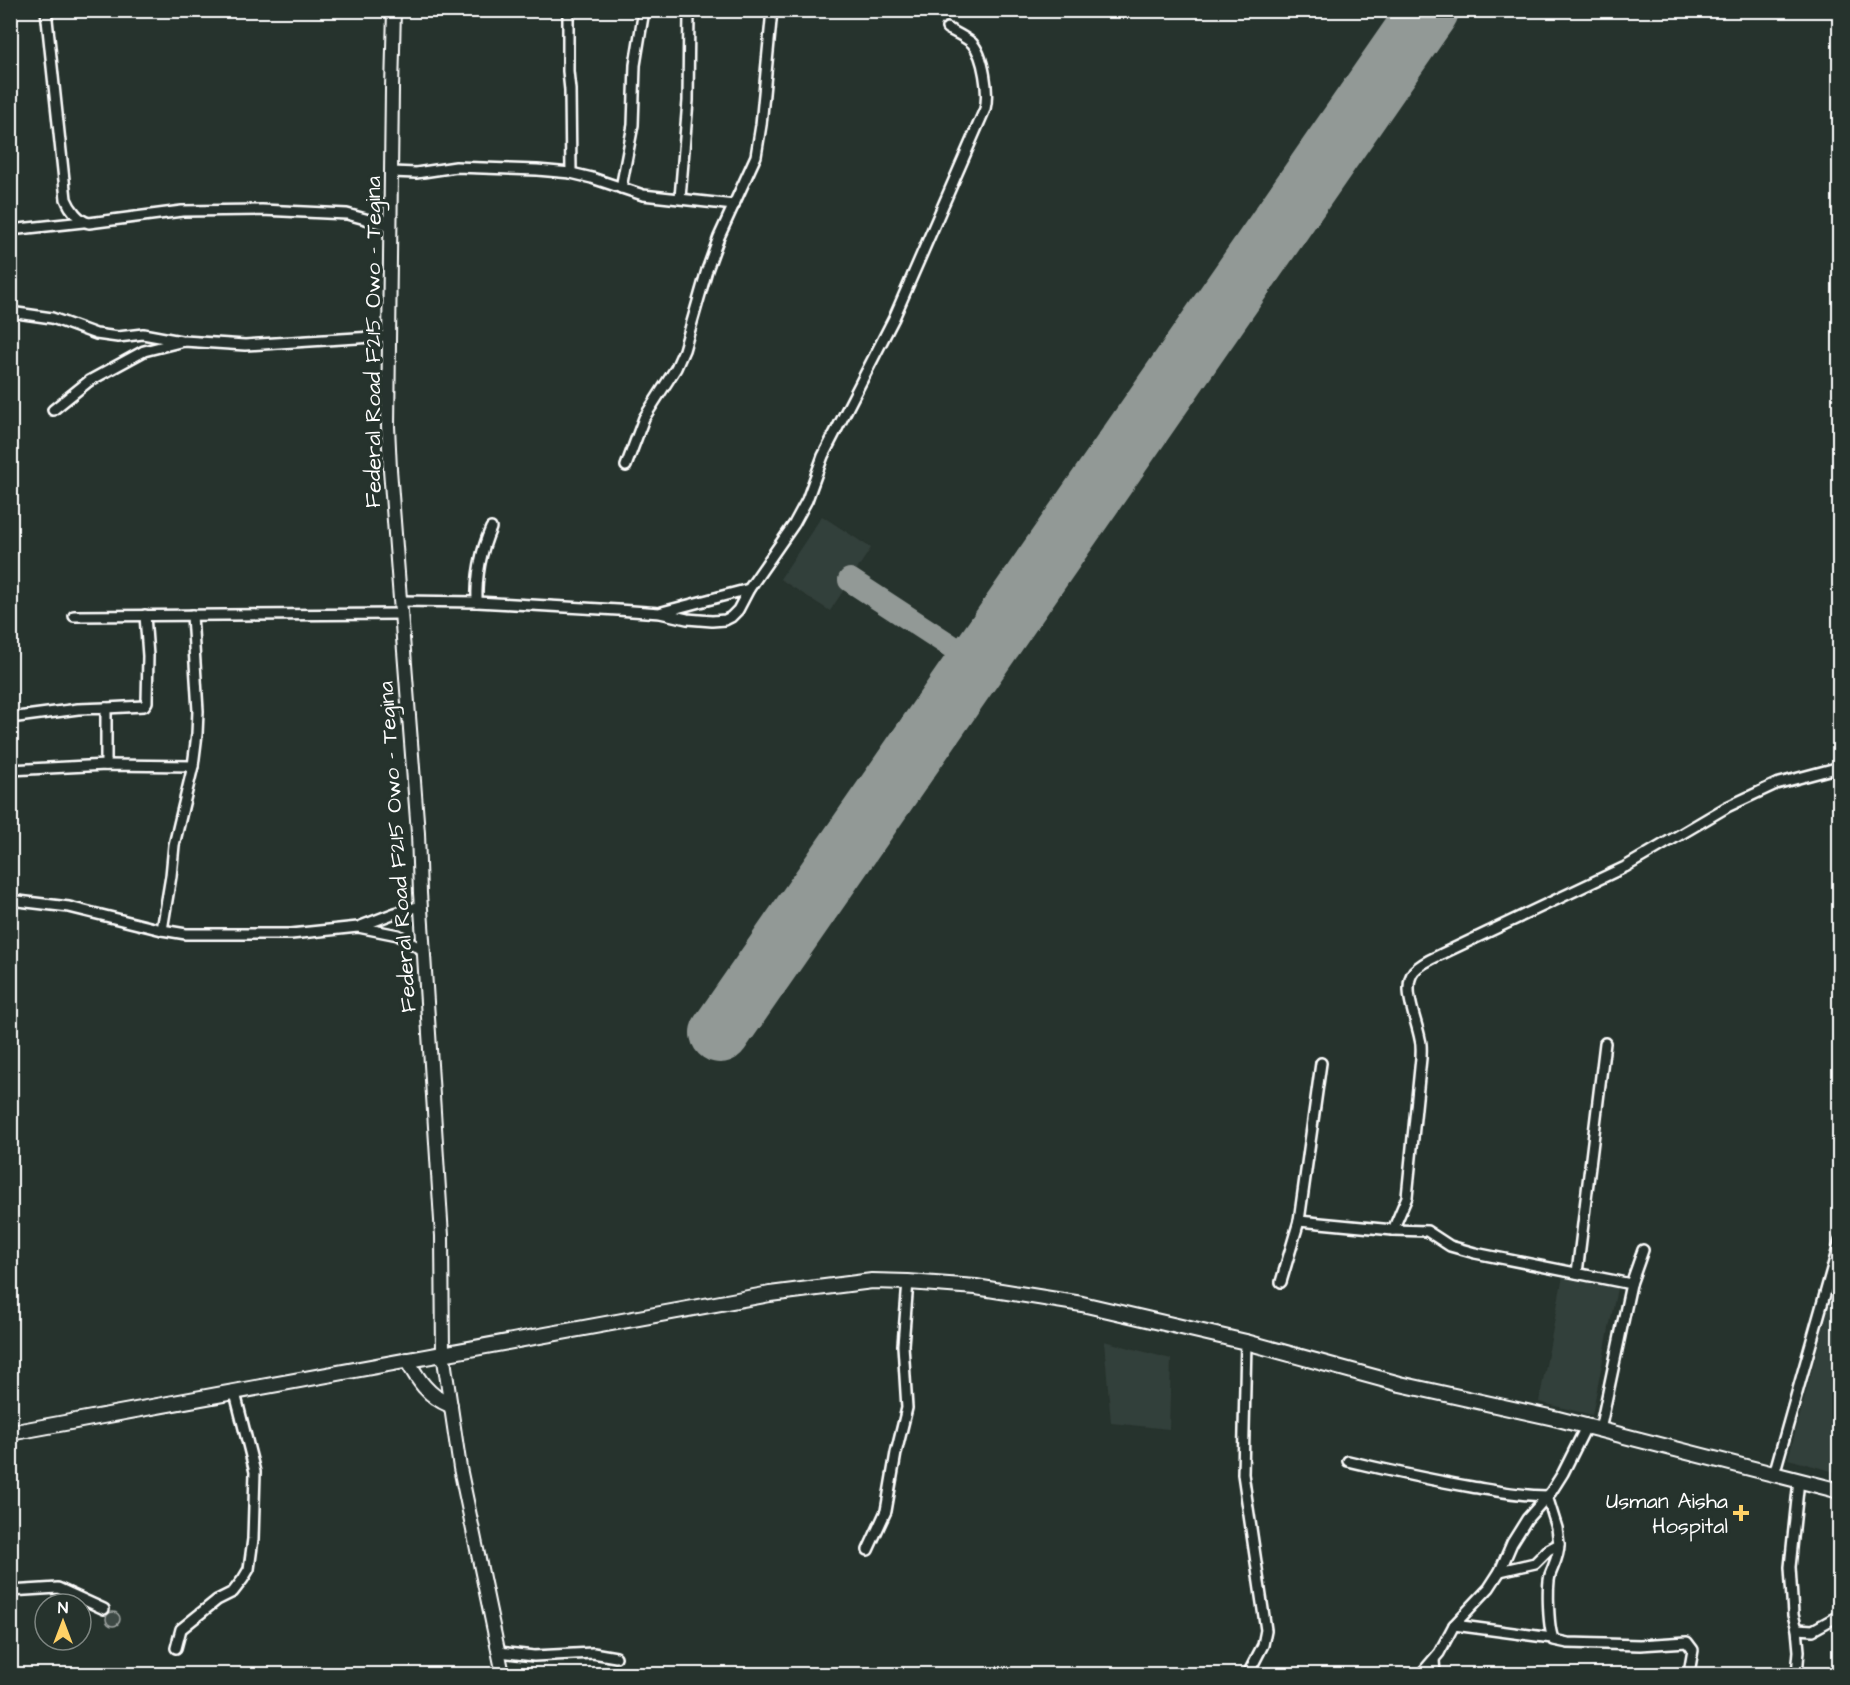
<svg xmlns="http://www.w3.org/2000/svg" width="1850" height="1685" font-family="'Architects Daughter',sans-serif">
<style>
.built{fill:#333f3a}
.green{fill:#3e4944;stroke:#9ea4a2;stroke-width:1.5}
.lines{fill:none;stroke-linecap:round;stroke-linejoin:round}
.taxiway{stroke:#929996;stroke-width:24}
.runway{stroke:#929996;stroke-width:60}
.minor-casing{stroke:#fff;stroke-width:14}
.major-casing{stroke:#fff;stroke-width:16}
.highway-casing{stroke:#fff;stroke-width:18}
.minor{stroke:#26332d;stroke-width:9}
.major{stroke:#26332d;stroke-width:12}
.highway{stroke:#26332d;stroke-width:14}
.poi-dot{fill:#ffd166;stroke:#26332d;stroke-width:2}
.labels{text-anchor:middle;stroke-width:6;stroke-linejoin:round;paint-order:stroke}
.street-label{font-size:22px;fill:#fff;stroke:#26332d}
.poi-label{font-size:22px;fill:#fff;stroke:#26332d;text-anchor:end}
</style>
<rect width="100%" height="100%" fill="#26332d"/>
<filter id="ink" filterUnits="userSpaceOnUse"><feTurbulence type="fractalNoise" baseFrequency=".0167" numOctaves="2"/><feDisplacementMap in="SourceGraphic" scale="12" xChannelSelector="R" yChannelSelector="G"/><feConvolveMatrix kernelMatrix="1 2 1 2 8 2 1 2 1" color-interpolation-filters="sRGB"/></filter>
<g filter="url(#ink)">
<g class="built">
<path d="M822,516L871,548L830,611L780,579Z"/>
<path d="M1563,1276L1617,1288L1592,1415L1539,1402Z"/>
<path d="M1833,1292L1840,1294L1839,1473L1788,1459Z"/>
<path d="M1104,1341L1171,1359L1169,1429L1111,1423Z"/>
</g>
<circle class="green" cx="113" cy="1619" r="7"/>
<g class="lines">
<path class="taxiway" d="M850,580L977,663"/>
<path class="runway" d="M720,1033L1429,10"/>
<g class="minor-casing">
<g id="minor">
<path d="M46,10L66,199C70,209 79,221 89,223L182,211L262,210L347,214L391,226"/>
<path d="M568,10V71L570,90L571,173"/>
<path d="M392,172L416,173L456,167L537,170L571,173L592,178L643,195L734,205"/>
<path d="M621,188L633,125L635,65L644,10"/>
<path d="M680,198L688,101L689,10"/>
<path d="M10,230L83,222"/>
<path d="M10,312L52,318L96,334L118,337L143,334L181,341"/>
<path d="M53,410L89,381L144,351L184,341L245,345L389,336"/>
<path d="M626,466L644,418L676,368L684,350L707,270L719,237L756,156L761,125L772,10"/>
<path d="M400,601L477,602L618,610L660,613L687,619L712,621L725,620L731,617L738,610L749,589L794,524L807,500L823,456L894,318L985,109C989,93 984,56 972,43C965,37 954,32 947,28"/>
<path d="M477,602C476,576 481,551 491,528"/>
<path d="M662,612L749,589"/>
<path d="M74,616L401,614"/>
<path d="M106,708L144,706L147,702L148,656L145,615"/>
<path d="M10,718L78,709L106,708V765"/>
<path d="M10,770L106,765L193,766"/>
<path d="M10,900L69,907L162,930L186,934H291L358,927L398,935L424,951"/>
<path d="M361,926L395,913L421,906"/>
<path d="M162,930L171,876L174,845L193,766L197,734L198,711L192,615"/>
<path d="M1299,1221L1393,1230L1427,1231L1450,1246L1475,1253L1631,1284"/>
<path d="M1393,1230L1407,1197L1421,1058C1421,1052 1422,1045 1420,1039C1417,1021 1401,987 1414,971C1422,962 1436,957 1446,952L1625,867L1727,807L1776,784L1840,767"/>
<path d="M1577,1273L1605,1043"/>
<path d="M1281,1282L1299,1221L1321,1063"/>
<path d="M1246,1342L1243,1474L1266,1630L1263,1645L1248,1674"/>
<path d="M1600,1430L1631,1284L1643,1250"/>
<path d="M1348,1461C1390,1471 1431,1480 1472,1487C1497,1491 1522,1496 1547,1496L1557,1528L1559,1544L1548,1550L1535,1563L1500,1571"/>
<path d="M1774,1474L1840,1241"/>
<path d="M1559,1544C1559,1556 1554,1564 1550,1575C1547,1587 1548,1631 1554,1640L1568,1643L1640,1645L1687,1642L1693,1650L1690,1667"/>
<path d="M868,1550L886,1511L896,1453L907,1408L903,1345L908,1282"/>
<path d="M10,1591L58,1588L104,1609"/>
<path d="M1454,1625L1552,1638"/>
<path d="M1797,1629L1813,1630L1840,1615"/>
<path d="M176,1648L181,1629L217,1600L233,1592L243,1579L249,1569L253,1539L255,1472L235,1393"/>
<path d="M499,1652L534,1656L593,1653L616,1657"/>
<path d="M1434,1660L1435,1674"/>
<path d="M1421,1674L1439,1653L1454,1625L1489,1588L1500,1571L1512,1543L1527,1519L1551,1492L1563,1473L1586,1427"/>
<path d="M1797,1674L1799,1651L1797,1629L1793,1615L1790,1567L1799,1480"/>
</g>
</g>
<g class="major-casing">
<path id="major" d="M394,10L392,89L388,426L390,469L418,833L420,893L442,1236L443,1353L460,1468L503,1674"/>
</g>
<g class="highway-casing">
<g id="highway">
<path d="M407,1360C418,1380 428,1396 450,1405"/>
<path d="M10,1433L770,1294L872,1281L908,1282L976,1287L1082,1304L1246,1342L1400,1384L1554,1418L1840,1491"/>
</g>
</g>
<use href="#minor" class="minor"/>
<use href="#major" class="major"/>
<use href="#highway" class="highway"/>
</g>
</g>
<path class="poi-dot" d="M1738 1504h6v6h6v6h-6v6h-6v-6h-6v-6h6z"/>
<g class="labels">
<g class="street-label">
<text transform="translate(372 342) rotate(-90)" y="8">Federal Road F215 Owo - Tegina</text>
<text transform="translate(396 847) rotate(-94)" y="8">Federal Road F215 Owo - Tegina</text>
</g>
<g class="poi-label">
<text x="1728" y="1508">Usman Aisha<tspan x="1728" dy="25">Hospital</tspan></text>
</g>
</g>
<rect width="1850" height="1685" fill="none" stroke="#26332d" stroke-width="36"/>
<rect x="18" y="18" width="1814" height="1649" fill="none" stroke="#fff" stroke-width="2" filter="url(#ink)"/>
<g transform="translate(63 1622)"><circle r="28" fill="#26332d" stroke="#7d8581" stroke-width="1.5"/>
<path d="M0-4.5L10 22L0 15L-10 22Z" fill="#ffd166"/>
<text y="-9" font-size="16" font-weight="bold" text-anchor="middle" fill="#ffffff">N</text>
</g>
</svg>
